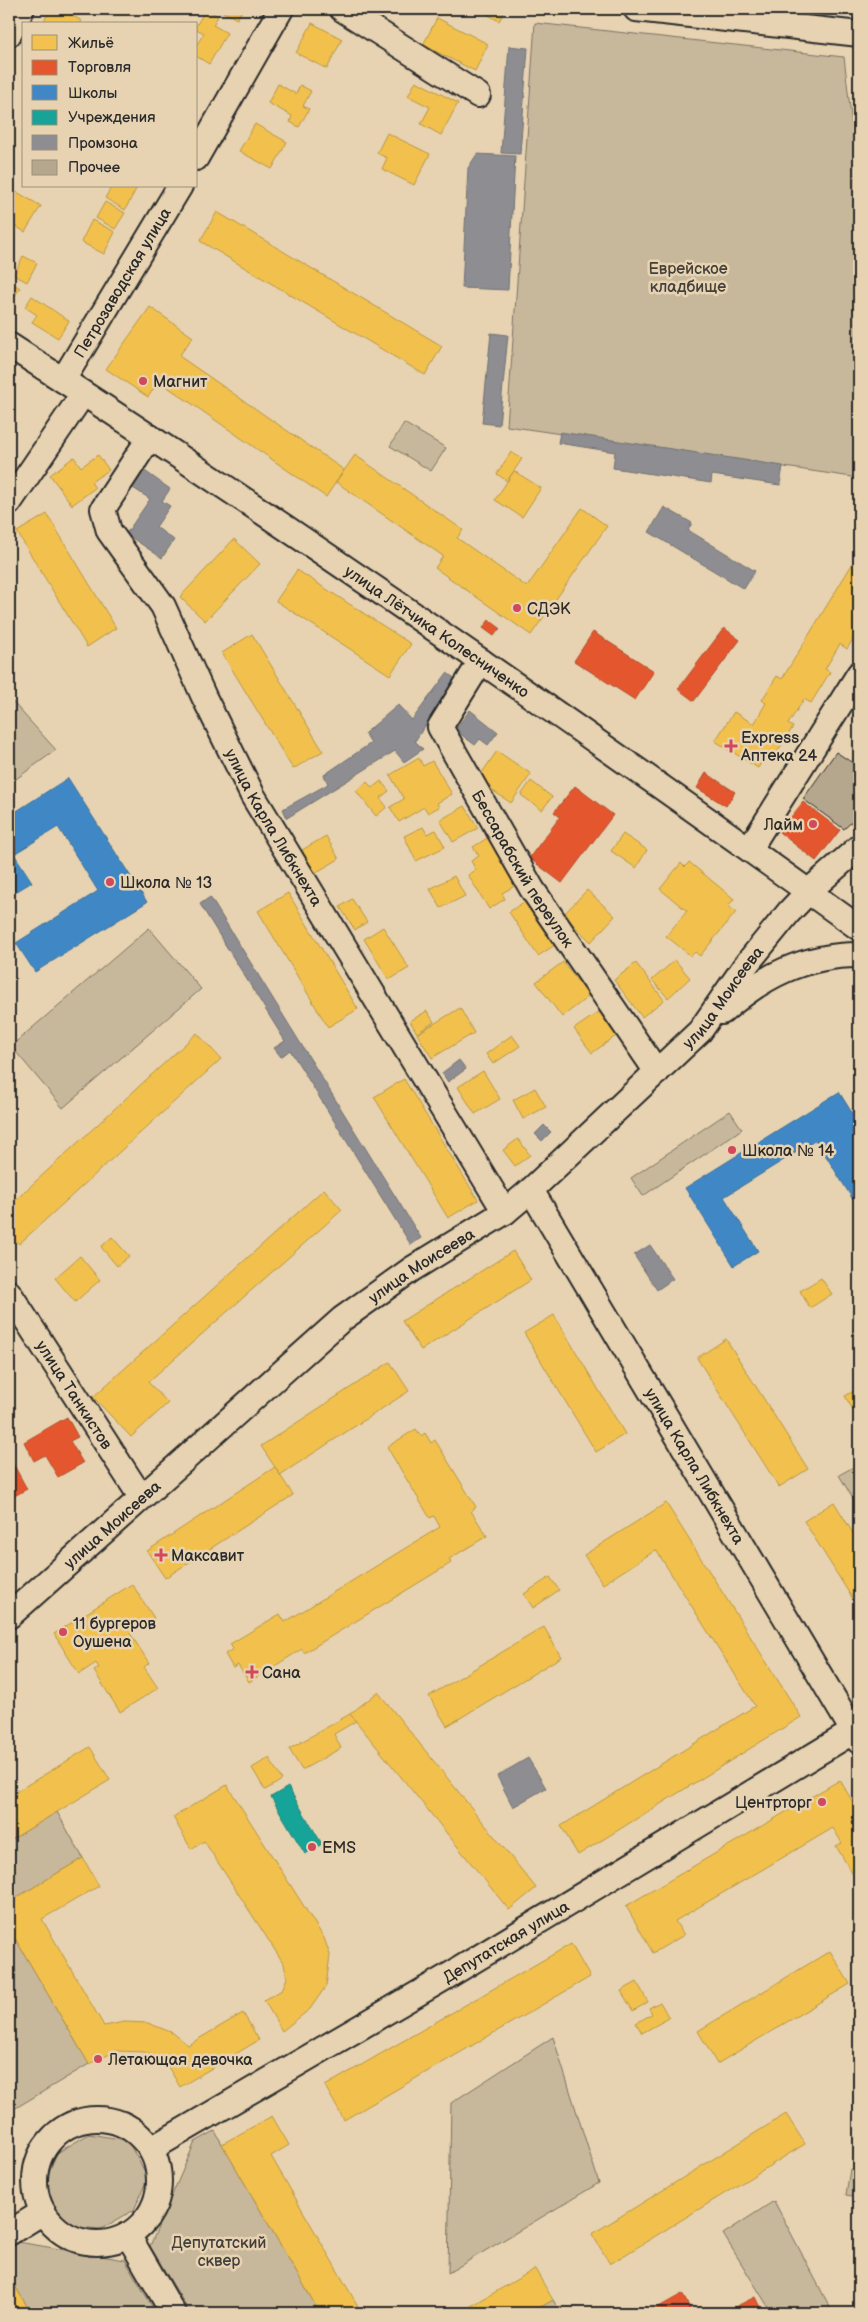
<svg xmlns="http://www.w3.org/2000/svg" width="868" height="2322" font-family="'Balsamiq Sans',sans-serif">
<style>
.green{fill:#c8b89b;stroke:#7a7263}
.homes{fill:#f2c14e;stroke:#b69444}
.shops{fill:#e4572e;stroke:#ac4a2d}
.schools{fill:#3f88c5;stroke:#396c97}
.public{fill:#17a398;stroke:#1d7f77}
.industry{fill:#8d8d92;stroke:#707073}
.building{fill:#b5a68e;stroke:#2b2b2b}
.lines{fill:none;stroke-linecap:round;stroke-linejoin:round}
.minor-casing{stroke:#2b2b2b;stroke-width:28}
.minor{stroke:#e7d3b1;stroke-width:24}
.poi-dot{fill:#d1495b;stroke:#e7d3b1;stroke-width:2}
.labels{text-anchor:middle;stroke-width:5;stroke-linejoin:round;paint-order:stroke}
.park-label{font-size:16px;fill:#43403c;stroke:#e7d3b1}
.street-label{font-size:16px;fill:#2b2b2b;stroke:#e7d3b1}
.poi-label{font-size:16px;fill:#2b2b2b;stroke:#e7d3b1;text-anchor:start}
</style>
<rect width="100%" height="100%" fill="#e7d3b1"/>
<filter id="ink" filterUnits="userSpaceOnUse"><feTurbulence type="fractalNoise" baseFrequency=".02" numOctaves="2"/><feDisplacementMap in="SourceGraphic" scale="10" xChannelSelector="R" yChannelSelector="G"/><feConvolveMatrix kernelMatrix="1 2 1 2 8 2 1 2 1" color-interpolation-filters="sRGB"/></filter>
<g filter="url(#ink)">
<g class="green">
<path d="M535,23L844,57L852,125L859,146V478L507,426Z"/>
<path d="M404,423L446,448L431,471L390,446Z"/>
<path d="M9,698L56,750L9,784Z"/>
<path d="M149,928L201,989L63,1108L11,1046Z"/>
<path d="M730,1111L742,1129L643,1196L631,1178Z"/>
<path d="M859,1464V1509L839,1475Z"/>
<path d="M57,1812L83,1858L9,1902V1841Z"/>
<path d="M9,1928L89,2064L9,2112Z"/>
<path d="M553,2037L599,2183L448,2273L451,2103Z"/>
<path d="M215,2131L222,2144L320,2313H190L150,2246L195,2142Z"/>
<path d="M89,2134L127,2140L148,2177L134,2210L101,2229L63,2226L42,2188L57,2153Z"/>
<path d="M850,2169L859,2171V2197L846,2195Z"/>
<path d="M774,2201L833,2313H767L769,2308L723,2234Z"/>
<path d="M12,2241L125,2260L156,2313H31L9,2276V2243Z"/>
<path d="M553,2300L561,2313H530Z"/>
</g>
<g class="homes">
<path d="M51,9H60L82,21L80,24H42Z"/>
<path d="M206,9L218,16L213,25L227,33L209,64L196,56V46L204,33L196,29V26Z"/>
<path d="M217,9H243L237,19Z"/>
<path d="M478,9H506L499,21Z"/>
<path d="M437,18L488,44L475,71L423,45Z"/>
<path d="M312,23L342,39L327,69L296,53Z"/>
<path d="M416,81L458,103L441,135L421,124L430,107L408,96Z"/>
<path d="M278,84L296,94L300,85L311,91L303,106L309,109L299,127L290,122L292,116L268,103Z"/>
<path d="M255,124L287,142L272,169L239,151Z"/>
<path d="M387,133L430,154L414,185L382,169L387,158L377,153Z"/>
<path d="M112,186H131L136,189L125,210L105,198Z"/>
<path d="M15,191L41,206L25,232L9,222V202Z"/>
<path d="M105,202L125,213L115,229L96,218Z"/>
<path d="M217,212L442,346L425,375L200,241Z"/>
<path d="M92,220L115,232L104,254L81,242Z"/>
<path d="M23,256L37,263L27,282L14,275Z"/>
<path d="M9,281L20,288L9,305Z"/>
<path d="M32,296L69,321L58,338L32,322L37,315L25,307Z"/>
<path d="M150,307L193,337L179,356L344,470L326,497L159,381L148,397L106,369Z"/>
<path d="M511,452L522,459L507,481L497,474Z"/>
<path d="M98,455L109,470L91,482L95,488L72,505L50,475L74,457L81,467Z"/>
<path d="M355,455L463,530L457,538L527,587L582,508L607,526L531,635L435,568L443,556L336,482Z"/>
<path d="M514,471L541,488L522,517L495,500Z"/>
<path d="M47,514L116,628L87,647L17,532Z"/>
<path d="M234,539L260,564L205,621L180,597Z"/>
<path d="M859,553V629L847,649L840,644L825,669L830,672L811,703L804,699L788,724L793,727L774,757L767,753L758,768L715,741L734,712L754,724L766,703L762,700L777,676L782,679Z"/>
<path d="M297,570L411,644L390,675L276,601Z"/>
<path d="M252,634L323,751L293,769L222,653Z"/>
<path d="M497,751L531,774L511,803L477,780Z"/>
<path d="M419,758L423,766L432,761L452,794L437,803L439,807L428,813L424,807L399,822L390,807L404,799L390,775Z"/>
<path d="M381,781L389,791L380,798L387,807L376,816L356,791L367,782L372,788Z"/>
<path d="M531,781L552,797L542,810L521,795Z"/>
<path d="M465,806L478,828L453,842L440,820Z"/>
<path d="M423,827L427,834L436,830L445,847L416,861L404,836Z"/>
<path d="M623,834L647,850L636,868L611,851Z"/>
<path d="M326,836L339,859L315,873L302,850Z"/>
<path d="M489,837L518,884L502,893L505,899L489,909L468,875L476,870L471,861L479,856L473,847Z"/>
<path d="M689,862L734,899L728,906L736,912L700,956L695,952L691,956L666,936L687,911L660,889L681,863L685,867Z"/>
<path d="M454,876L465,896L441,908L430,889Z"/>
<path d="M587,890L615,916L591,942L563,915Z"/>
<path d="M288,893L358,1009L328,1027L258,911Z"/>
<path d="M352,899L367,922L355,930L340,907Z"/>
<path d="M525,901L555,945L538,956L509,912Z"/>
<path d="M383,927L409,968L389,980L364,939Z"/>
<path d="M675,960L690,978L668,998L652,980Z"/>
<path d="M563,962L589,996L562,1017L536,982Z"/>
<path d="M636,963L664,1000L642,1017L614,980Z"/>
<path d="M460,1008L474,1033L432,1058L417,1034Z"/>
<path d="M427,1011L434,1022L417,1033L410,1021Z"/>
<path d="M599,1012L616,1036L592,1053L574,1029Z"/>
<path d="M197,1033L221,1059L19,1244L9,1233V1206Z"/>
<path d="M512,1035L520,1046L493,1064L486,1054Z"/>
<path d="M483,1071L500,1099L475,1114L458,1087Z"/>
<path d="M404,1079L478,1200L448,1218L374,1097Z"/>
<path d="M535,1088L546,1107L523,1119L513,1100Z"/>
<path d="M518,1139L530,1155L515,1166L503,1150Z"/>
<path d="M324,1189L342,1210L148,1382L168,1403L131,1437L93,1397Z"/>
<path d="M112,1237L129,1256L117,1266L101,1247Z"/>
<path d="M513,1251L531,1280L421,1350L402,1321Z"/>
<path d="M80,1256L100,1280L75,1302L55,1278Z"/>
<path d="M821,1278L832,1294L810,1308L800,1291Z"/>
<path d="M554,1315L625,1434L596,1452L524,1333Z"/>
<path d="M726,1339L808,1469L779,1487L697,1358Z"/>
<path d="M390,1362L409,1391L280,1475L261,1446Z"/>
<path d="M859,1388V1420L845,1396Z"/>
<path d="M416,1429L421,1436L425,1433L431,1443L435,1440L476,1507L471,1511L487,1536L449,1559L451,1563L304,1653L302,1649L249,1682L238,1665L233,1668L225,1654L233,1649L230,1644L280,1614L285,1622L440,1527L434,1516L430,1518L387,1447Z"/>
<path d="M275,1467L293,1495L165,1578L147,1551Z"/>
<path d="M834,1502L859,1543V1609L804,1521Z"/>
<path d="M666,1503L801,1717L578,1855L561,1826L755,1706L656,1550L603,1584L584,1555Z"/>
<path d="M550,1577L559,1590L533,1608L524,1594Z"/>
<path d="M132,1584L154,1618L130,1633L149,1663L144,1667L158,1688L120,1712L94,1671L99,1668L96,1663L79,1674L54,1634Z"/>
<path d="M544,1627L561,1657L447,1726L429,1696Z"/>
<path d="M378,1692L536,1888L509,1910L350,1714Z"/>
<path d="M350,1714L356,1721L334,1734L341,1748L302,1770L289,1749Z"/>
<path d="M90,1747L110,1780L9,1841V1796Z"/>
<path d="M269,1758L282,1780L265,1790L252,1768Z"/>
<path d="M840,1780L859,1813V1885L836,1846L842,1843L833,1828L675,1921L684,1935L653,1953L626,1906Z"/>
<path d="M227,1785L324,1938L330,1955L326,1986L310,2009L282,2031L264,2000L282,1990L287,1978L284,1964L204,1841L191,1849L173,1817Z"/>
<path d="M83,1858L99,1886L42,1919L104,2026L124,2022L148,2023L173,2033L188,2045L243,2013L259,2040L180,2087L167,2065L154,2056L144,2052L116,2051L89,2064L9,1928V1921L14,1917L9,1909V1902Z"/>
<path d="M571,1944L590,1977L344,2120L325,2086Z"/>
<path d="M830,1951L850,1984L717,2064L698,2031Z"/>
<path d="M637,1982L648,2002L633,2011L621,1991Z"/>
<path d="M660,2002L669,2018L642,2033L636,2023L652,2014L649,2008Z"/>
<path d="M786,2114L805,2144L610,2264L592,2234Z"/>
<path d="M272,2116L289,2145L271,2156L362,2313H320L222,2144Z"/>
<path d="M535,2269L553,2300L530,2313H459Z"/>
<path d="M9,2276L31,2313H9Z"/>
</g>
<g class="shops">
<path d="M489,620L500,628L494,636L483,628Z"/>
<path d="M724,628L740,640L694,701L678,689Z"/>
<path d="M593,632L654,671L635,700L574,661Z"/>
<path d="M706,773L735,792L726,806L697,788Z"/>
<path d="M575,786L613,815L562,883L529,858L560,817L554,812Z"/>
<path d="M803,802L840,830L816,861L779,832Z"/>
<path d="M67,1417L78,1437L70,1441L83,1463L58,1477L45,1455L34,1461L24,1442Z"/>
<path d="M10,1458L27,1489L9,1499V1459Z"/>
<path d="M682,2294L693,2313H648Z"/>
<path d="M755,2297L763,2313H723Z"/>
</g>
<g class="schools">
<path d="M68,778L147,902L35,972L16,943L98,891L58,827L14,854L32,882L9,896V816Z"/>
<path d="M839,1092L859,1124V1205L857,1206L816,1140L724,1197L758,1251L734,1266L685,1188Z"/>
</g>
<path class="public" d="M288,1787L322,1844L305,1854L271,1797Z"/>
<g class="industry">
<path d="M509,46L528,48L520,154L501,153Z"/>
<path d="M477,154L515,156L508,290L462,288L468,168Z"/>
<path d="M491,333L508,335L499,425L482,423Z"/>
<path d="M560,432L783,466L780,485L712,475L711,483L613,468L615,452L558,443Z"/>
<path d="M142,469L170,489L162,501L170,506L156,527L174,540L162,558L126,534L150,499L130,486Z"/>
<path d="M664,507L692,523L688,530L755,571L744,589L649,532Z"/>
<path d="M447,673L456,679L415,741L423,749L404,762L395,751L287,818L283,809L328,784L324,775L371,743L365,733L398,705L412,720Z"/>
<path d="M470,710L498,732L488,745L480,739L475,745L455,730Z"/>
<path d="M210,897L421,1238L411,1245L290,1050L281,1057L274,1048L285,1041L200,904Z"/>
<path d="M459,1060L466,1069L448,1082L442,1073Z"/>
<path d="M544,1125L551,1132L542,1141L535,1134Z"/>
<path d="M650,1245L673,1279L657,1290L634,1255Z"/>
<path d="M528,1758L546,1788L513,1807L497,1776Z"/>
</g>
<path class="building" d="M836,752L859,767V815L844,829L803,799Z"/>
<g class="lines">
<g class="minor-casing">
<g id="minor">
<path d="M342,9L478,95"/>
<path d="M636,9L859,34"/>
<path d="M9,34L22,9"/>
<path d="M196,158L281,9"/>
<path id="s1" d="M9,345C297,531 580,727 859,928"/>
<path id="s2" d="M63,380L180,186"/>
<path id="s3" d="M150,437L103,509L109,531L163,606L204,697L253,796L505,1212"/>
<path d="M9,503L83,394"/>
<path id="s4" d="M481,661L440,727L532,889L657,1072"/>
<path d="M750,848L859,674"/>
<path d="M722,1012C763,976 804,955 859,955"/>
<path id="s5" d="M531,1190L859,1741"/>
<path id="s6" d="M9,1293L141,1497"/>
<path id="s7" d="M9,1616L342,1319L412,1269L505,1212L531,1190L700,1031L745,966L789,912L809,891L859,847"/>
<circle cx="97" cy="2181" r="62"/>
<path id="s8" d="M151,2149L448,1976L859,1728"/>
<path d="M9,2233L43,2212"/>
<path d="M128,2235L173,2313"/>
</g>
</g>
<use href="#minor" class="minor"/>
</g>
</g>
<g class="poi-dot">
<circle cx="143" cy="381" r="5"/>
<circle cx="517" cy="608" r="5"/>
<path d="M728.5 738.5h5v5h5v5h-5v5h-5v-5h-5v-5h5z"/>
<circle cx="813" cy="824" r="5"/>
<circle cx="110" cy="882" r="5"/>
<circle cx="732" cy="1150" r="5"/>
<path d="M158.5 1547.5h5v5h5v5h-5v5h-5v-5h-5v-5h5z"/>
<circle cx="63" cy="1632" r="5"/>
<path d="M249.5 1664.5h5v5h5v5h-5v5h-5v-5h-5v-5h5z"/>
<circle cx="822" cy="1802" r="5"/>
<circle cx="312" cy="1847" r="5"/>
<circle cx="98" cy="2059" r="5"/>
</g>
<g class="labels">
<g class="park-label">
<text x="688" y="274">Еврейское<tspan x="688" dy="18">кладбище</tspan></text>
<text x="219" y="2248">Депутатский<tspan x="219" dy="18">сквер</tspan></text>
</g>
<g class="street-label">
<text dy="6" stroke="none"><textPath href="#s2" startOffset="114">Петрозаводская улица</textPath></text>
<text dy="6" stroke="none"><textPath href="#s1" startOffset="515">улица Лётчика Колесниченко</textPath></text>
<text dy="6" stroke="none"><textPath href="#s3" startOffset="449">улица Карла Либкнехта</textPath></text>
<text dy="6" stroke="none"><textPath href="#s4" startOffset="242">Бессарабский переулок</textPath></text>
<text dy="6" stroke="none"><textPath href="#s7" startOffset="948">улица Моисеева</textPath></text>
<text dy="6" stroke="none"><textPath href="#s7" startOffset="542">улица Моисеева</textPath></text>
<text dy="6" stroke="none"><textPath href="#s6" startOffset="121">улица Танкистов</textPath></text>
<text dy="6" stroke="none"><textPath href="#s5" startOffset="321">улица Карла Либкнехта</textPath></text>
<text dy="6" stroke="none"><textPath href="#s7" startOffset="138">улица Моисеева</textPath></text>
<text dy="6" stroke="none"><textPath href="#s8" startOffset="411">Депутатская улица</textPath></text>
</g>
<g class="poi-label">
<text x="153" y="387">Магнит</text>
<text x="527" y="614">СДЭК</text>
<text x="741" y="743">Express<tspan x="741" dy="18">Аптека 24</tspan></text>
<text x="803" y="830" text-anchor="end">Лайм</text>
<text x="120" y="888">Школа № 13</text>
<text x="742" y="1156">Школа № 14</text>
<text x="171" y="1561">Максавит</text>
<text x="73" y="1629">11 бургеров<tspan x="73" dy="18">Оушена</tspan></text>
<text x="262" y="1678">Сана</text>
<text x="812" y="1808" text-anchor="end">Центрторг</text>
<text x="322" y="1853">EMS</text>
<text x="108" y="2065">Летающая девочка</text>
</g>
</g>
<rect width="868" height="2322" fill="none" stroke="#e7d3b1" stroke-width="30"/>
<rect x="15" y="15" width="838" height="2292" fill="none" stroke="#2b2b2b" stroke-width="2" filter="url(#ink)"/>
<rect x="22" y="22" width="175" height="165" fill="#e7d3b1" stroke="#9c907b"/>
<rect x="32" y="35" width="25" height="15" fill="#f2c14e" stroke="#9c907b"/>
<text x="68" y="48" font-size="15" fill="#2b2b2b">Жильё</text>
<rect x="32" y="60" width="25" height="15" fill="#e4572e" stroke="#9c907b"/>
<text x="68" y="72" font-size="15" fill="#2b2b2b">Торговля</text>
<rect x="32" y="85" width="25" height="15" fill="#3f88c5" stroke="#9c907b"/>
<text x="68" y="98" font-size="15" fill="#2b2b2b">Школы</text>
<rect x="32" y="110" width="25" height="15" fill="#17a398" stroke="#9c907b"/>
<text x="68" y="122" font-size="15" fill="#2b2b2b">Учреждения</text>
<rect x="32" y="135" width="25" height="15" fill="#8d8d92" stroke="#9c907b"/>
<text x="68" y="148" font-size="15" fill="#2b2b2b">Промзона</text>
<rect x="32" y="160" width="25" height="15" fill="#b5a68e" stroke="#9c907b"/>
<text x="68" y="172" font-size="15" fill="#2b2b2b">Прочее</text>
</svg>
